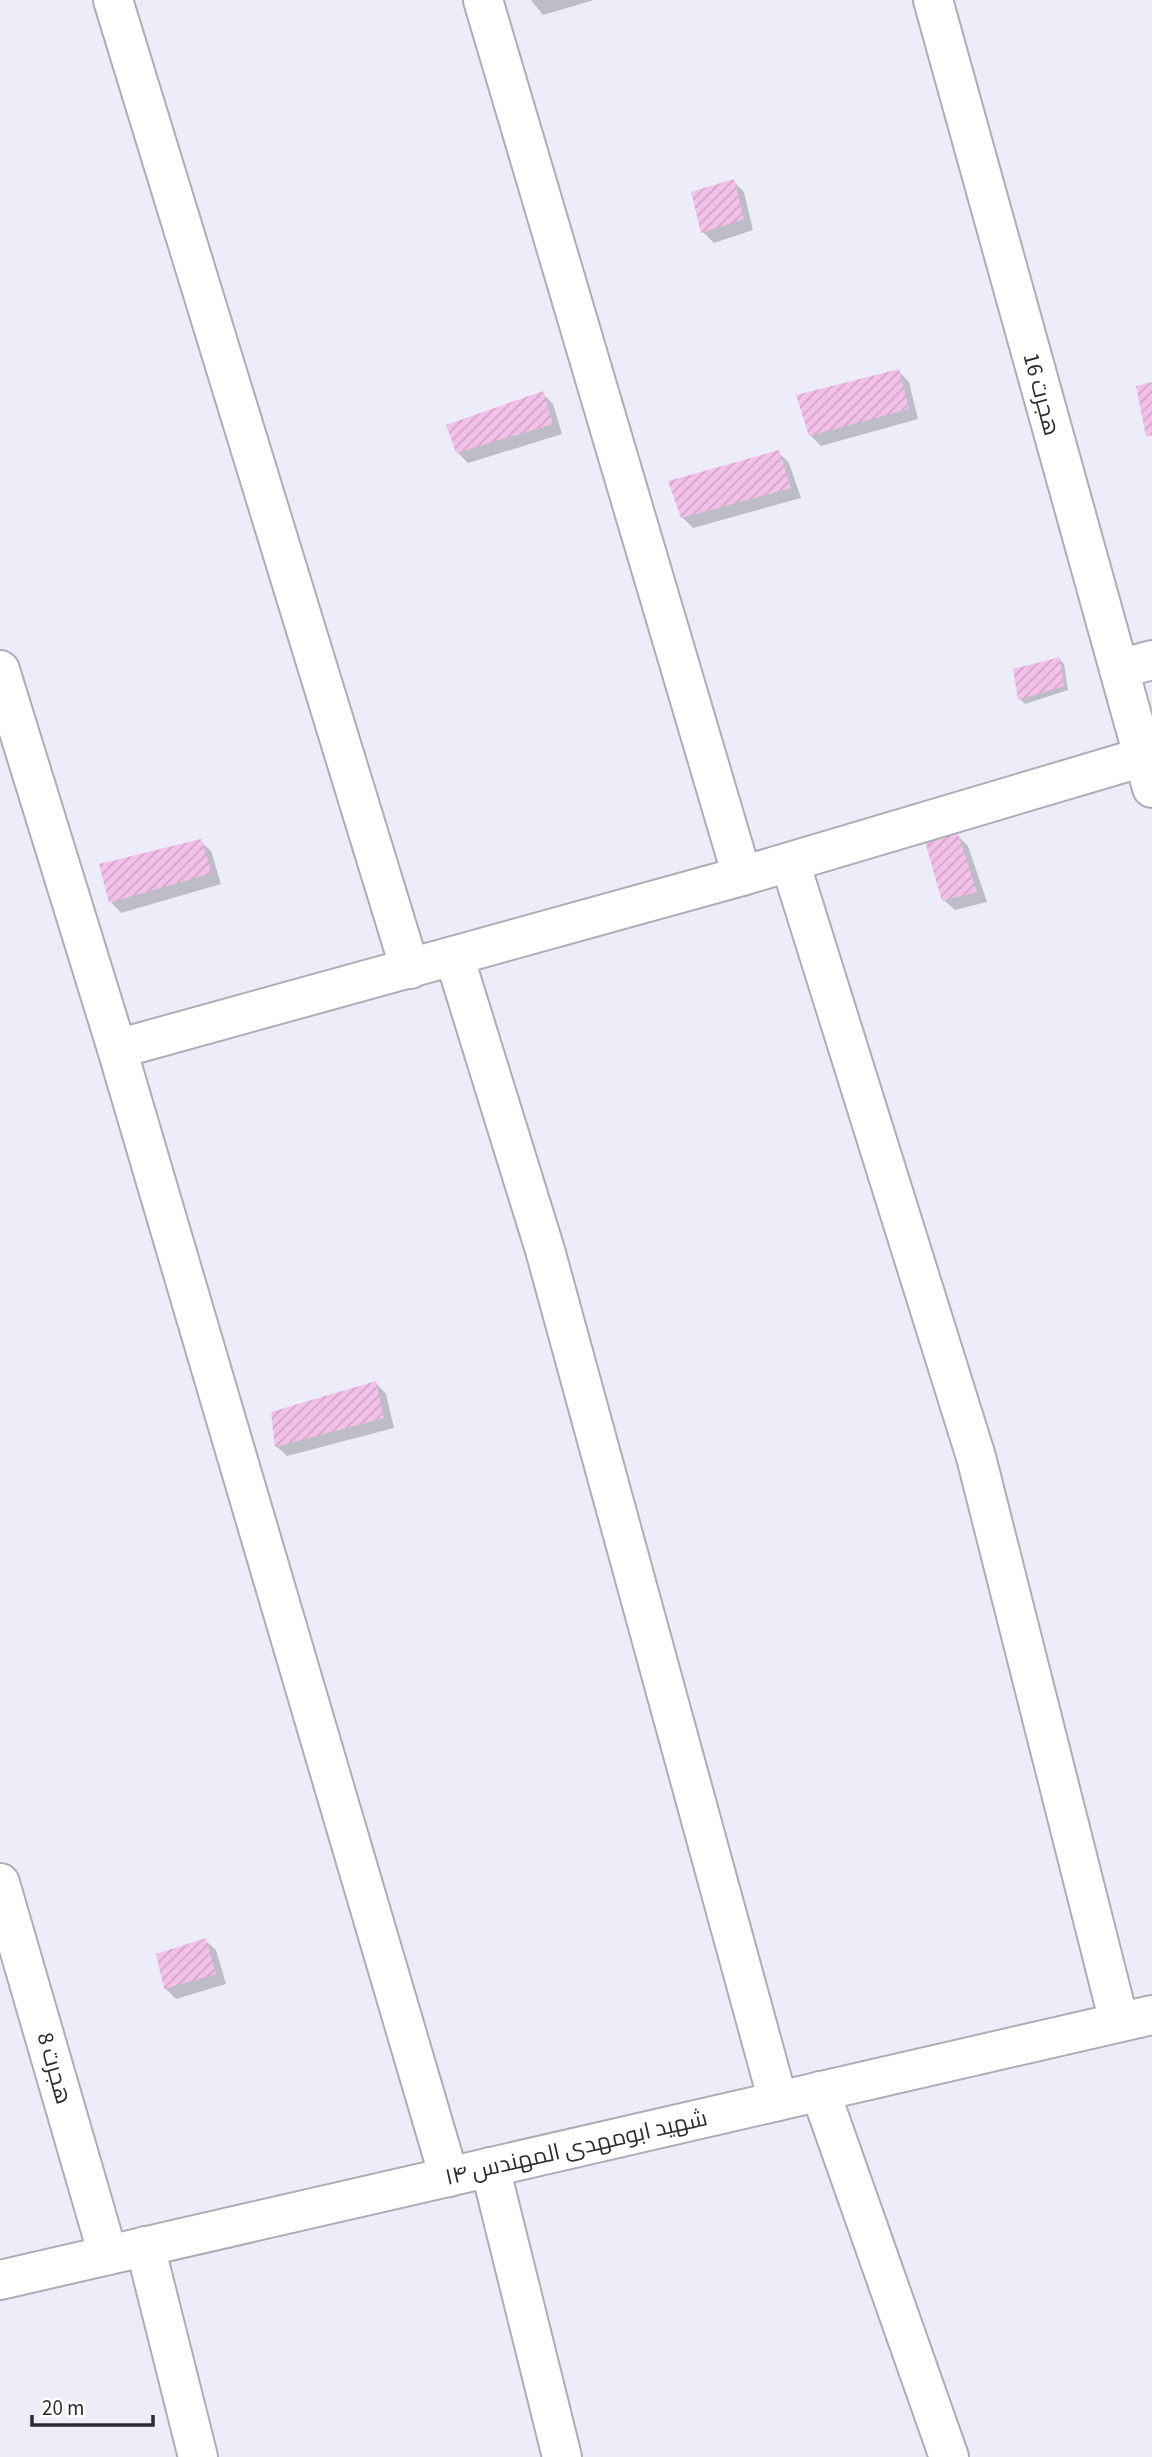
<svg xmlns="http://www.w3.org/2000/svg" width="1152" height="2457" font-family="'Source Sans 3',Cairo,sans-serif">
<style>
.shadow{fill:#0003}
.building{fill:url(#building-hatch)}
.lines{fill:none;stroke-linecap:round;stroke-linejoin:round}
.minor-casing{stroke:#adadb7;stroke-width:42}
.minor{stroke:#fff;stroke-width:38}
.labels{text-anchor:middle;stroke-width:5;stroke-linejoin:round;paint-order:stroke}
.street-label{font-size:23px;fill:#2d2d31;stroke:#fff}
</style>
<defs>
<pattern id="building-hatch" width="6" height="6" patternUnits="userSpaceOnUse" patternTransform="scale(1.75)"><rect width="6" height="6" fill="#f3c0e9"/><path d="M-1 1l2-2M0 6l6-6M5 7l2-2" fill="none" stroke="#d1a5c8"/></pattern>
</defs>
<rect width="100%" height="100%" fill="#ededf9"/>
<g class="shadow">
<path d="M531,0H594L543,15Z"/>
<path d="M733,181L744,192L753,230L714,243L703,232L693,193Z"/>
<path d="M898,371L909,382L918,419L821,446L810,435Z"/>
<path d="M542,393L553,404L562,434L468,463L457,452Z"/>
<path d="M778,452L789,463L801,498L693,528L682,517Z"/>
<path d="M1059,659L1064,664L1068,690L1025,704L1020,699Z"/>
<path d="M958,836L968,846L987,902L955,910L944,900Z"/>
<path d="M200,841L211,851L221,884L121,913L111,902Z"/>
<path d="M376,1383L386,1394L394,1428L287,1456L276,1446Z"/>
<path d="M205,1940L216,1950L226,1984L176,1999L165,1988Z"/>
</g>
<g class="building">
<path d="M734,179L744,219L701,233L691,192Z"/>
<path d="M899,369L909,409L809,436L796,395Z"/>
<path d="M1152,382V435L1146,437L1136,386Z"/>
<path d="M543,391L553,424L456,453L446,425Z"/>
<path d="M779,450L791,488L681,518L668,481Z"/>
<path d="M1060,657L1064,686L1018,700L1013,669Z"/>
<path d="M958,834L977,892L942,901L925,842Z"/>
<path d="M201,839L212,873L109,903L99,864Z"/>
<path d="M376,1381L384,1418L275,1447L271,1412Z"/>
<path d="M206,1938L216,1974L164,1989L156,1954Z"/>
</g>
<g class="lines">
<g class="minor-casing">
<g id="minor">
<path d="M113,0L410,969"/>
<path d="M483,0L742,876"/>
<path d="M933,0L1152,788"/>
<path d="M1119,669L1152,660"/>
<path d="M0,670L117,1049L449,2177"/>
<path d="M790,862L976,1457L1119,2022"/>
<path d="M454,956L545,1250L778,2101"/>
<path d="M117,1049L742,876L1143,757"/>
<path d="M0,1883L108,2255"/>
<path d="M820,2091L949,2457"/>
<path d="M490,2167L562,2457"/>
<path d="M145,2246L198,2457"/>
<path d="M0,2280L1152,2015"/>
</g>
</g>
<use href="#minor" class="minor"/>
</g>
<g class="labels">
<g class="street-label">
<text transform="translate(1042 394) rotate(75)" y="8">هجرت 16</text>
<text transform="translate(55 2068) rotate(74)" y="8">هجرت 8</text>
<text transform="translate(576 2147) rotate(-13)" y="8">شهید ابومهدی المهندس ۱۴</text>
</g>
</g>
<path d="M32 2415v10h121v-10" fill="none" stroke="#2d2d31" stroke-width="3.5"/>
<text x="42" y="2415" font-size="21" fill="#2d2d31" stroke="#ffffff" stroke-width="5" paint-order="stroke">20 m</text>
</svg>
